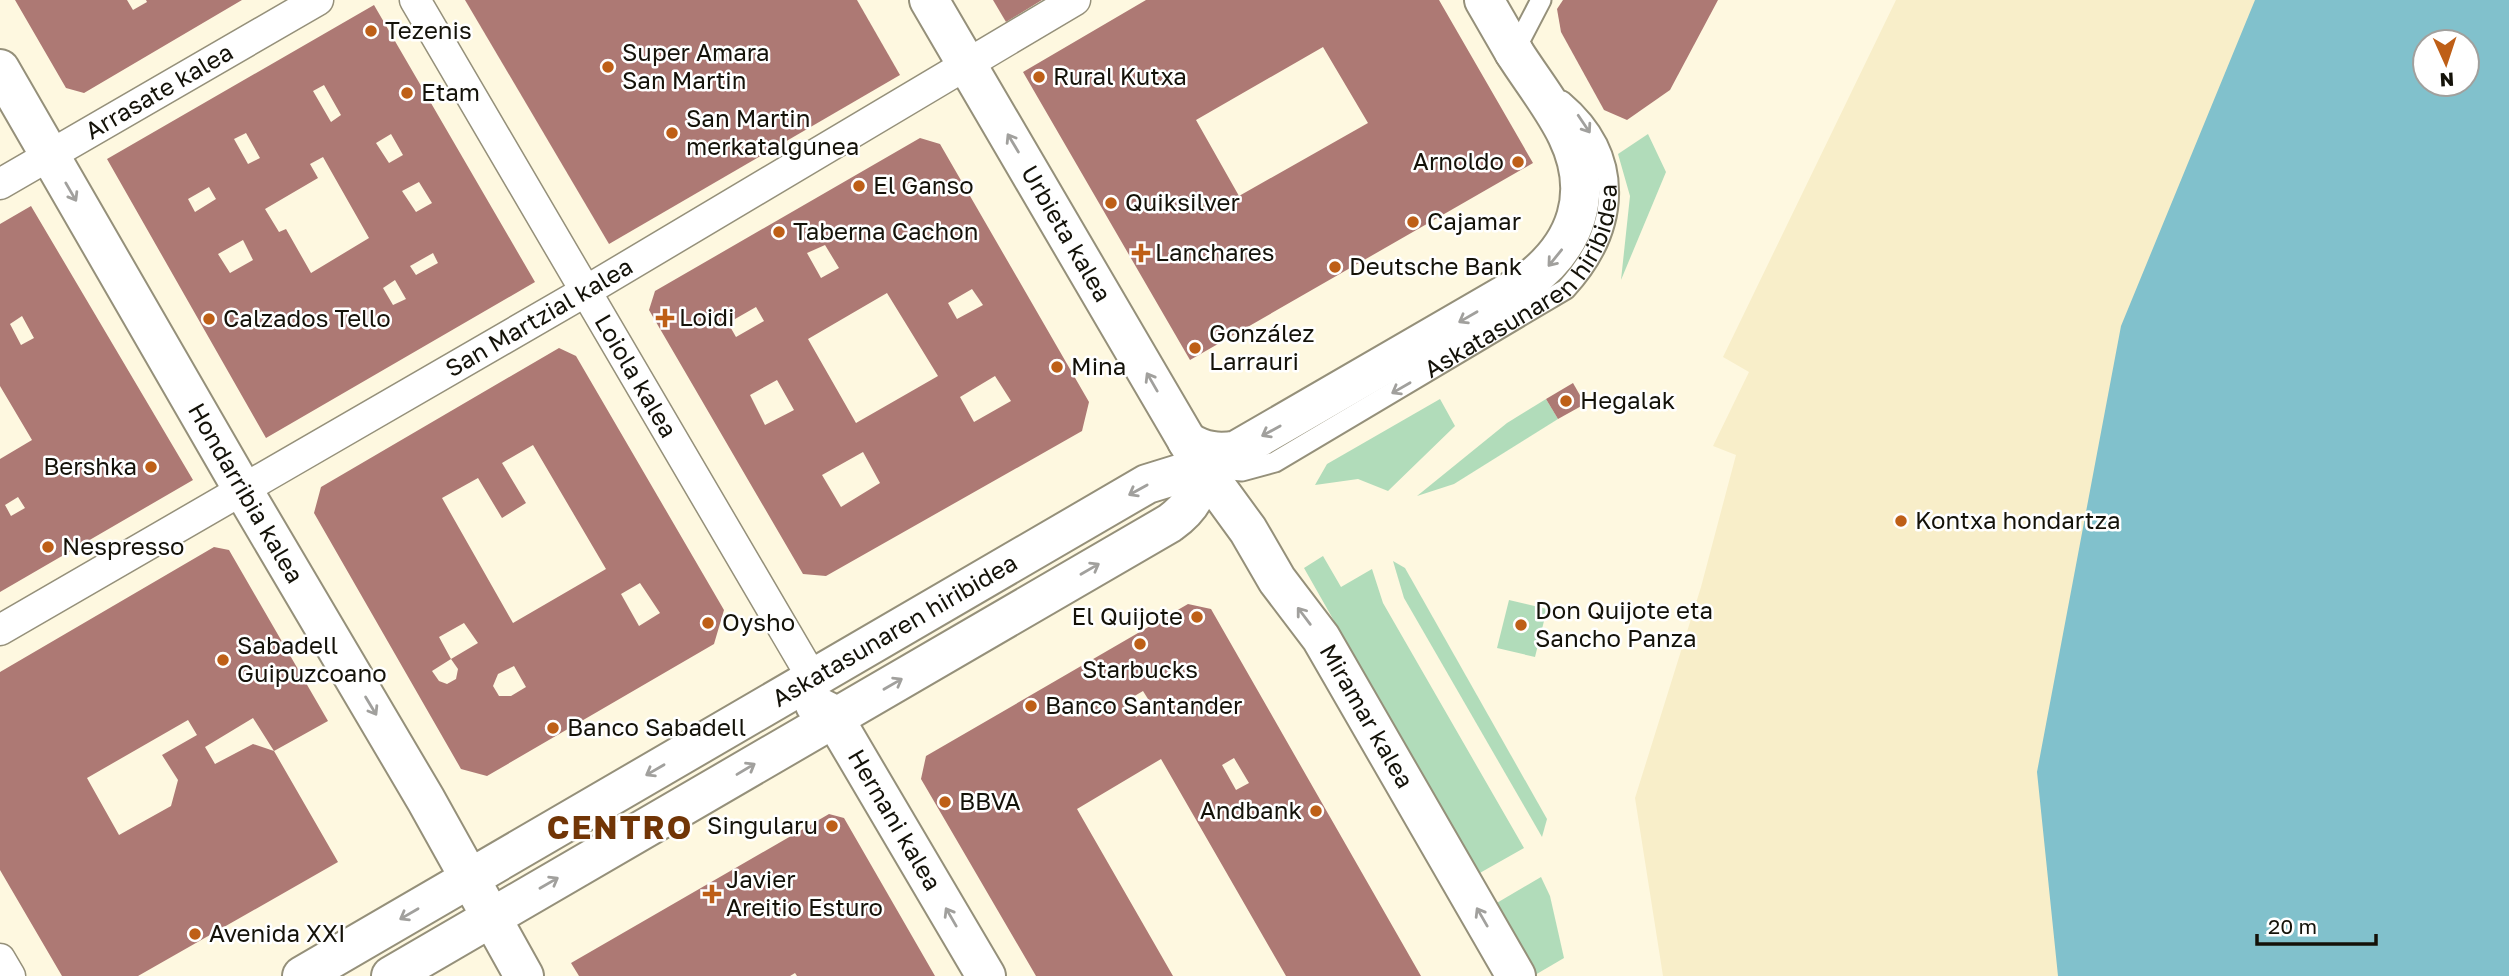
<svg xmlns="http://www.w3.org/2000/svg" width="2509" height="976" font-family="'Golos Text',sans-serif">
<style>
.green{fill:#b1dcba}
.sand{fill:#f8eec9;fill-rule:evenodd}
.water{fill:#81c1cc;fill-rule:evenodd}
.building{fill:#ad7974;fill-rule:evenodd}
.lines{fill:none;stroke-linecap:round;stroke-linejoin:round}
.service-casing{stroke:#95907a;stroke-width:23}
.pedestrian-casing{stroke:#95907a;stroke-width:33}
.minor-casing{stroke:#95907a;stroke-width:42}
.secondary-casing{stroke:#95907a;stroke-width:42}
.service{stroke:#fff;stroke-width:19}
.pedestrian{stroke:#fff;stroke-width:30}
.minor{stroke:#fff;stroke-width:38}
.secondary{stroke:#fff;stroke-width:38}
.oneway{stroke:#a1a09d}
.poi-dot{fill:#be5f17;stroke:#fff;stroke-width:2.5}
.labels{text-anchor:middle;stroke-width:5;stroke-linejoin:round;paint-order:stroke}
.poi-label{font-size:24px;fill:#141209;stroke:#fff;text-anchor:start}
.street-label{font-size:24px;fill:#141209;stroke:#fff}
.district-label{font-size:32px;font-weight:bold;letter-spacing:2px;fill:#713506;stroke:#fff}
</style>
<rect width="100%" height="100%" fill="#fef8e0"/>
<g class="green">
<path d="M1648,134L1666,172L1621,280L1630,196L1618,154Z"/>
<path d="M1440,399L1455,426L1388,491L1358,479L1315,485L1327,464Z"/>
<path d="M1546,399L1558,419L1454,484L1417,496L1507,423Z"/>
<path d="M1323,556L1341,587L1372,569L1383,603L1524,848L1478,874L1304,568Z"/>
<path d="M1393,561L1405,568L1547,819L1542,837L1404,598Z"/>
<path d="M1509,600L1547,609L1535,657L1497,648Z"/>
<path d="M1541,877L1550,896L1564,958L1535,975L1495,904Z"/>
</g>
<path class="sand" d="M1896,0H2509V976H1663L1635,798L1701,587L1736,455L1713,446L1749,372L1723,357ZM2425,42H2467V84H2425Z"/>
<path class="water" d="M2255,0H2509V976H2058L2037,772L2121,326ZM2425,42H2467V84H2425Z"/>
<g class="building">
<path d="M15,0H127L133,10L147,2L146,0H242L84,93L66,88Z"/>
<path d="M465,0H857L900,75L609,244Z"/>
<path d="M993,0H1042L1006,22Z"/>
<path d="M1146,0H1439L1533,163L1190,360L1023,72ZM1323,47L1368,123L1239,196L1196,120Z"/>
<path d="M1563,0H1718L1670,90L1627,120L1604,110L1561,32L1557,9Z"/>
<path d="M374,5L535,282L266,438L107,159ZM324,85L341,115L331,122L313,91ZM246,133L260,158L248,164L234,139ZM391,134L403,155L389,163L376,143ZM323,157L369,238L311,273L286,229L279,232L265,209L318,178L310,164ZM419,182L432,203L416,212L402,191ZM209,187L216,199L195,212L188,199ZM243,240L253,260L230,273L218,254ZM433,253L438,263L416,275L410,266ZM395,280L406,299L393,305L383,288Z"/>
<path d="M920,138L940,144L1089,402L1082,431L826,576L803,574L649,310L655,291ZM825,245L839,268L821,278L807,253ZM972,289L983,305L957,319L948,303ZM887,293L938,376L856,423L808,339ZM756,307L764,321L736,337L728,323ZM995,376L1011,401L974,422L960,397ZM777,380L794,410L765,425L750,395ZM863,452L880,483L841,507L822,475Z"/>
<path d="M31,206L193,480L0,592V459L32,440L0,386V224ZM22,316L34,338L21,345L10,324ZM18,497L25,508L11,516L5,505Z"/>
<path d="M559,348L576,356L724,610L714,644L487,776L461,769L314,513L321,487ZM533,445L606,569L513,623L442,498L478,478L502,518L526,503L502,463ZM640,583L660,613L639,626L621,594ZM464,623L478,643L451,659L458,669L456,679L447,684L439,681L432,671L451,659L439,637ZM514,666L526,687L511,696H499L493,686L498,674Z"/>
<path d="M1573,383L1585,404L1558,419L1546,399Z"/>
<path d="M214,547L229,550L328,721L274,751L253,718L205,747L215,764L253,744L274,751L338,862L138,976H62L0,870V672ZM188,720L197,735L162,755L178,780L171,806L119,835L87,778Z"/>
<path d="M1188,604L1211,609L1421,976H1286L1161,759L1077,809L1173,976H1036L921,779L926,756ZM1143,691L1153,707L1136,717L1126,701ZM1234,758L1249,783L1236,790L1222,765Z"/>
<path d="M829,814L844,818L935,976H797L795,973L790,976H579L571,963Z"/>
</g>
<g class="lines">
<g class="service-casing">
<g id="service">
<path d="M1514,52L1541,0"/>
<path id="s1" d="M1209,468L1242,471L1275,462L1566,289C1620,230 1627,156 1562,101"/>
</g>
</g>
<g class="pedestrian-casing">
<g id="pedestrian">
<path id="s2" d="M415,0L813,679"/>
<path id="s3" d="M0,184L318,0"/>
<path id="s4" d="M0,630L586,291L1075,0"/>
<path d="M0,959L10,976"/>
</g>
</g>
<g class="minor-casing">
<g id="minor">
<path d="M1484,0L1514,52"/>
<path id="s5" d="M0,69L243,490L426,800L524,976"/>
<path id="s6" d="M1202,467L1248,530L1277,580L1321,638L1516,976"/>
</g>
</g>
<g class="secondary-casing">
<g id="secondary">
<path id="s7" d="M929,0L1200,463"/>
<path d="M1187,441C1203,451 1218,454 1237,450L1527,282C1577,245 1595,193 1567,135C1553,106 1531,79 1514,52"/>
<path id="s8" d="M815,705L827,711L834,718L986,976"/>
<path id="s9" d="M302,976L1147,484L1202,467"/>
<path d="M391,976L1170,523C1192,507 1199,493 1202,467"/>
</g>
</g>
<use href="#service" class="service"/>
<use href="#pedestrian" class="pedestrian"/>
<use href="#minor" class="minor"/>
<use href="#secondary" class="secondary"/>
</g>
<defs><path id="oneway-shaft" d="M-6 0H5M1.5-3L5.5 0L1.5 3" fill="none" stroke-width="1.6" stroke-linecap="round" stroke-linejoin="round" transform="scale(1.75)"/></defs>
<g class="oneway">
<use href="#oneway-shaft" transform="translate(1584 124) rotate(56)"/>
<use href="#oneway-shaft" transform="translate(1013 143) rotate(-121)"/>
<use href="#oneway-shaft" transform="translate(71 192) rotate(60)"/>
<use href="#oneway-shaft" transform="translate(1555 258) rotate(129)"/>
<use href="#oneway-shaft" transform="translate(1468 317) rotate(150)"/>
<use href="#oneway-shaft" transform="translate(1152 382) rotate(-120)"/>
<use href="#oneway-shaft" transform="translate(1401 388) rotate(150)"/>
<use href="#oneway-shaft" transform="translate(1271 431) rotate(151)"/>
<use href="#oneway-shaft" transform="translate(1138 490) rotate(151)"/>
<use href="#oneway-shaft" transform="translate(1090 569) rotate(-30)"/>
<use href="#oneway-shaft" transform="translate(1304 616) rotate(-127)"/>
<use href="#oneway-shaft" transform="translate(893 684) rotate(-30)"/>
<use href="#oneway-shaft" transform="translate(371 706) rotate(59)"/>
<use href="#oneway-shaft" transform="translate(746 769) rotate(-31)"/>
<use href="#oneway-shaft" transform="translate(655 770) rotate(150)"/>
<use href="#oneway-shaft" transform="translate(549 883) rotate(-30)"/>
<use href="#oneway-shaft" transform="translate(409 914) rotate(150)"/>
<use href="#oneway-shaft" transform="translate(951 917) rotate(-120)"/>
<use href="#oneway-shaft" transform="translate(1482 917) rotate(-120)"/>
</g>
<g class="poi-dot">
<circle cx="371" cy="31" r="7"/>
<circle cx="608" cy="67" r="7"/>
<circle cx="1039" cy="77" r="7"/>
<circle cx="407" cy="93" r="7"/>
<circle cx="672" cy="133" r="7"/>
<circle cx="1518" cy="162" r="7"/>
<circle cx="859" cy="186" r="7"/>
<circle cx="1111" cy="203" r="7"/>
<circle cx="1413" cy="222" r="7"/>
<circle cx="779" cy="232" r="7"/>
<path d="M1137.5 242.5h7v7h7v7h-7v7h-7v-7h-7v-7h7z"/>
<circle cx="1335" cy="267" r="7"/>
<path d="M661.5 307.5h7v7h7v7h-7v7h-7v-7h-7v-7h7z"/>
<circle cx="209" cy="319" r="7"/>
<circle cx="1195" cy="348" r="7"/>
<circle cx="1057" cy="367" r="7"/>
<circle cx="1566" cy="401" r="7"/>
<circle cx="151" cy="467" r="7"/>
<circle cx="1901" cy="521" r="7"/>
<circle cx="48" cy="547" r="7"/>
<circle cx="1197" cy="617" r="7"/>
<circle cx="708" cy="623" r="7"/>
<circle cx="1521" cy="625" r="7"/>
<circle cx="1140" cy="644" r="7"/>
<circle cx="223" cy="660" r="7"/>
<circle cx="1031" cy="706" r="7"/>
<circle cx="553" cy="728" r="7"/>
<circle cx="945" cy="802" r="7"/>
<circle cx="1316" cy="811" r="7"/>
<circle cx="832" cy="826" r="7"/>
<path d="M708.5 883.5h7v7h7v7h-7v7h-7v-7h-7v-7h7z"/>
<circle cx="195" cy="934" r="7"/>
</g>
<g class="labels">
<g class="poi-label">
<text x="385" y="39">Tezenis</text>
<text x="622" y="61">Super Amara<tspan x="622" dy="28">San Martin</tspan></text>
<text x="1053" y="85">Rural Kutxa</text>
<text x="421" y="101">Etam</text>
<text x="686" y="127">San Martin<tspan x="686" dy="28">merkatalgunea</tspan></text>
<text x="1504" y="170" text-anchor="end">Arnoldo</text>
<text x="873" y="194">El Ganso</text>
<text x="1125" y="211">Quiksilver</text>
<text x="1427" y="230">Cajamar</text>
<text x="793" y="240">Taberna Cachon</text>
<text x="1155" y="261">Lanchares</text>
<text x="1349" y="275">Deutsche Bank</text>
<text x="679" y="326">Loidi</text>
<text x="223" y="327">Calzados Tello</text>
<text x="1209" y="342">González<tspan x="1209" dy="28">Larrauri</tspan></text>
<text x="1071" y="375">Mina</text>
<text x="1580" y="409">Hegalak</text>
<text x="137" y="475" text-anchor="end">Bershka</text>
<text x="1915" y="529">Kontxa hondartza</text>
<text x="62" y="555">Nespresso</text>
<text x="1535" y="619">Don Quijote eta<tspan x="1535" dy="28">Sancho Panza</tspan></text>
<text x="1183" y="625" text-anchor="end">El Quijote</text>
<text x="722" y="631">Oysho</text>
<text x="237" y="654">Sabadell<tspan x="237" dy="28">Guipuzcoano</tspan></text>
<text x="1140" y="678" text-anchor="middle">Starbucks</text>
<text x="1045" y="714">Banco Santander</text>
<text x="567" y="736">Banco Sabadell</text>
<text x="959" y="810">BBVA</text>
<text x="1302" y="819" text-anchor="end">Andbank</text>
<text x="818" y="834" text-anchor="end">Singularu</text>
<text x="726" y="888">Javier<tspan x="726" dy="28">Areitio Esturo</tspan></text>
<text x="209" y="942">Avenida XXI</text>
</g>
<g class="street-label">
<text dy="8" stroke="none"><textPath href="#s3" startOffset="184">Arrasate kalea</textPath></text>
<text dy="8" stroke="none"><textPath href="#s7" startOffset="271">Urbieta kalea</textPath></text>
<text dy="8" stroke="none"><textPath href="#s1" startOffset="383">Askatasunaren hiribidea</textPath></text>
<text dy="8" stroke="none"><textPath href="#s4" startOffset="623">San Martzial kalea</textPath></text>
<text dy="8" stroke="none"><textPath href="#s2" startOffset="436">Loiola kalea</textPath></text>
<text dy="8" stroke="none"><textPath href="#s5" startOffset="490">Hondarribia kalea</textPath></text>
<text dy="8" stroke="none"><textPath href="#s9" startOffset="686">Askatasunaren hiribidea</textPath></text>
<text dy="8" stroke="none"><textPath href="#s6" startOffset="299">Miramar kalea</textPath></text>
<text dy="8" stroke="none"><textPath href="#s8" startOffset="142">Hernani kalea</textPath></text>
</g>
<g class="district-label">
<text x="620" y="839">CENTRO</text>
</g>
</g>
<g transform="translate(2446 63) rotate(177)"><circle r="33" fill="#ffffff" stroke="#a1a09d" stroke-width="2"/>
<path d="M0-5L12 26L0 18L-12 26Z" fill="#be5f17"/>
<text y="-10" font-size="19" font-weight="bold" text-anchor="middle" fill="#141209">N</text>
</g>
<path d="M2257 934v10h119v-10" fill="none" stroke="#141209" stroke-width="3.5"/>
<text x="2268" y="934" font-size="21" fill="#141209" stroke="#ffffff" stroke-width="5" paint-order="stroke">20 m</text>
</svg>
